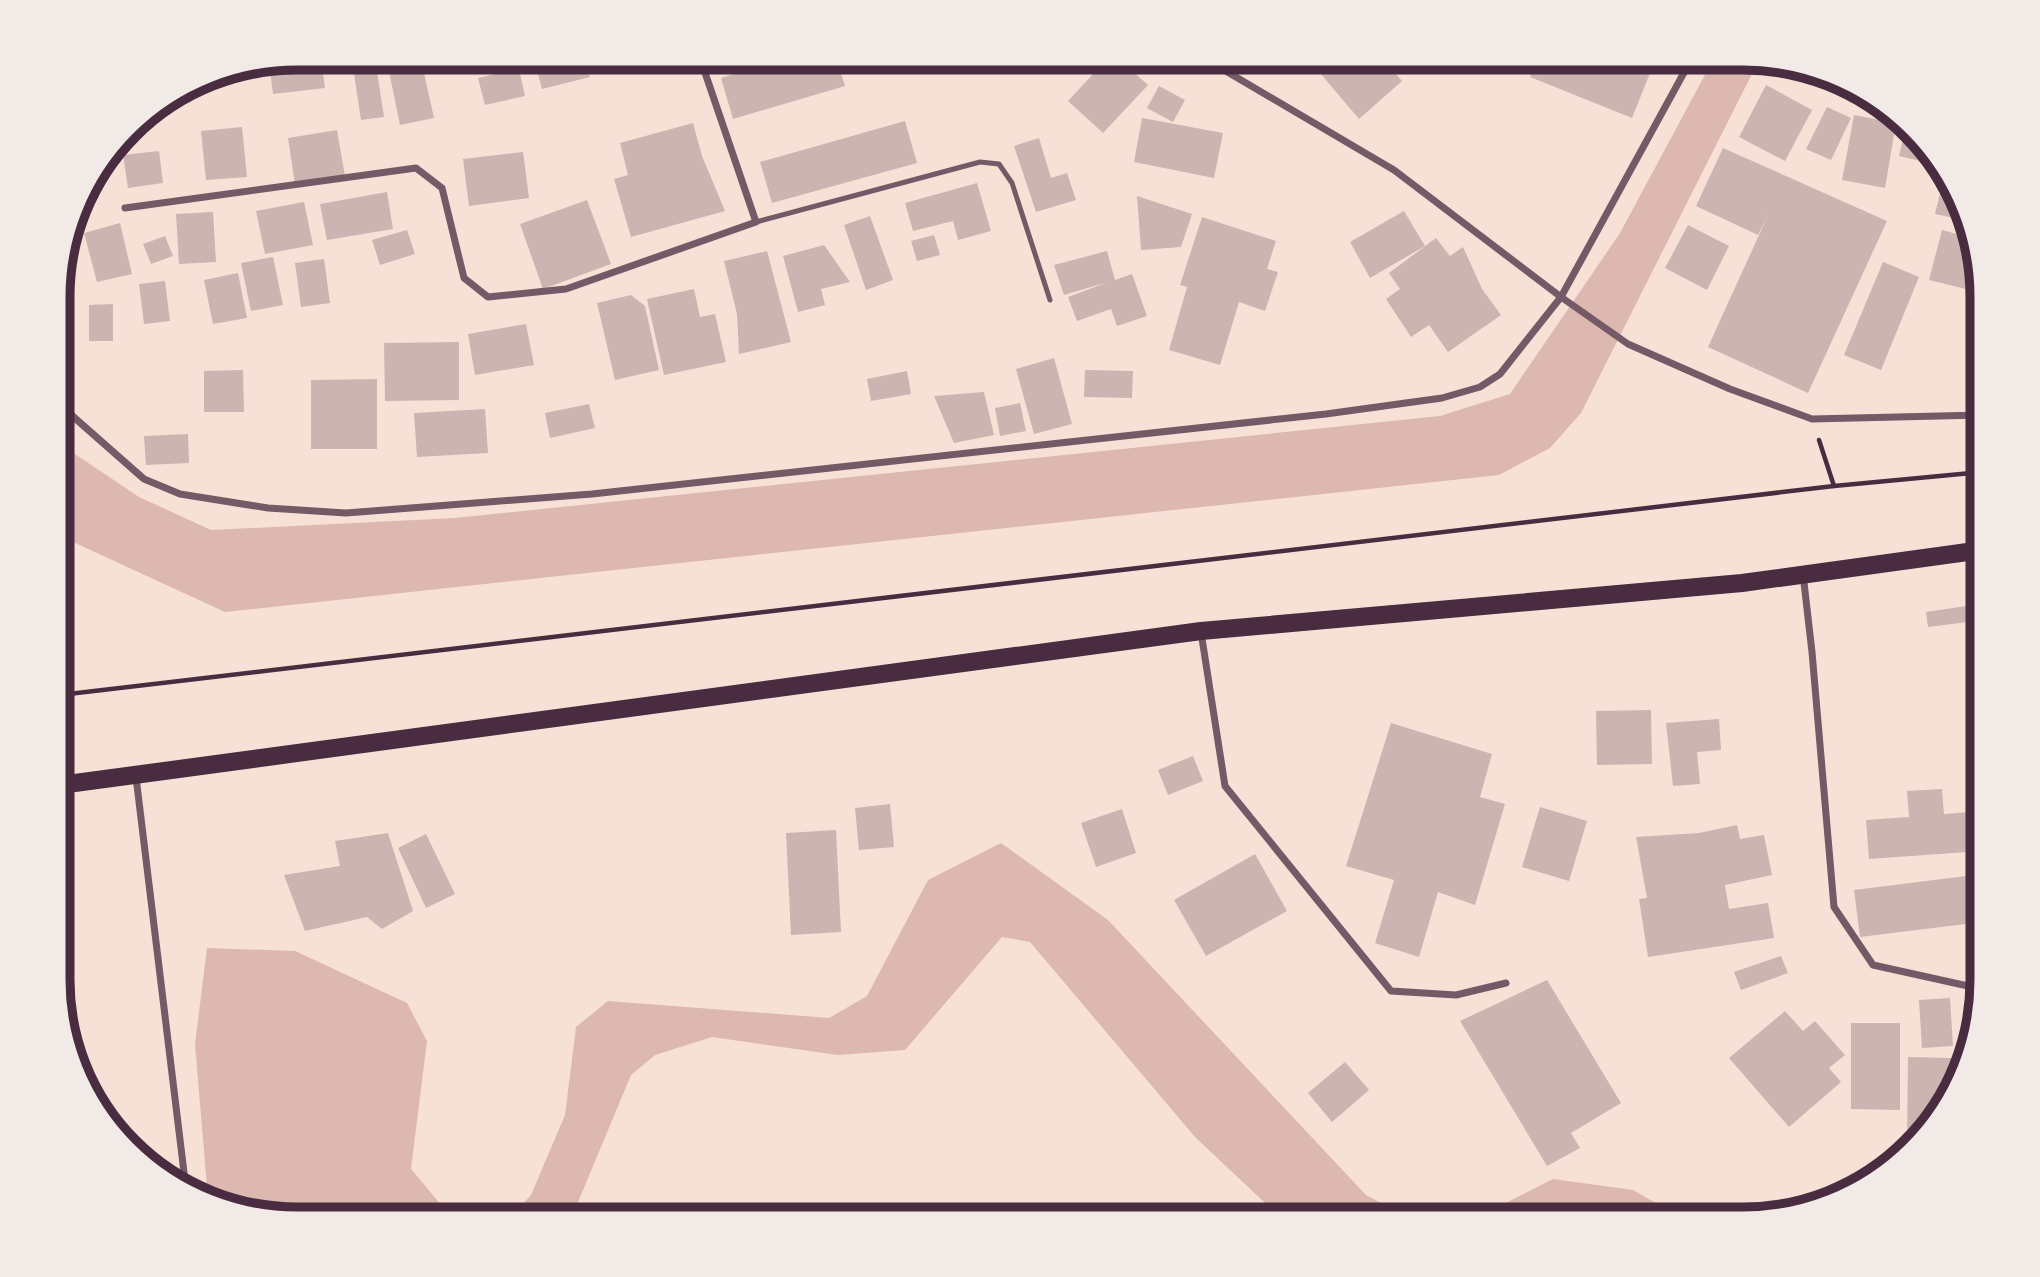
<svg xmlns="http://www.w3.org/2000/svg" width="2040" height="1277" font-family="Quicksand,sans-serif">
<style>
.water{fill:#dcb8b0}
.building{fill:#ccb4b1}
.lines{fill:none;stroke-linecap:round;stroke-linejoin:round}
.path{stroke:#4a2c40;stroke-width:4.5}
.service{stroke:#755966;stroke-width:5}
.minor{stroke:#755966;stroke-width:7}
.primary{stroke:#4a2c40;stroke-width:18}
.rim{fill:none;stroke:#4a2c40;stroke-width:9}
</style>
<rect width="100%" height="100%" fill="#f7e1d7"/>
<g class="water">
<path d="M1714,58L1759,60L1581,413L1550,448L1499,475L225,612L60,536V444L139,497L211,530L455,518L1440,416L1510,394L1620,233Z"/>
<path d="M1001,843L1108,920L1366,1195L1412,1219H1282L1195,1137L1030,942L1002,937L905,1050L838,1055L712,1037L655,1055L631,1075L571,1219H509L531,1195L565,1115L576,1027L608,1001L829,1018L867,996L928,880Z"/>
<path d="M207,948L295,951L407,1003L427,1041L411,1169L453,1219H297L235,1211L208,1199L195,1044Z"/>
<path d="M1553,1179L1633,1190L1684,1219H1474Z"/>
</g>
<g class="building">
<path d="M297,58H321L325,88L273,94L269,63Z"/>
<path d="M555,58H585L590,77L542,89L535,63Z"/>
<path d="M787,58H836L845,86L733,119L721,78Z"/>
<path d="M1108,58H1118L1148,85L1103,133L1068,101Z"/>
<path d="M1226,58H1258L1247,73Z"/>
<path d="M1311,58H1382L1402,81L1359,119L1309,60Z"/>
<path d="M1538,58H1656L1632,118L1530,77Z"/>
<path d="M422,64L434,118L400,125L389,71Z"/>
<path d="M519,69L525,96L485,105L478,78Z"/>
<path d="M377,71L384,117L361,120L354,74Z"/>
<path d="M1766,85L1812,110L1785,161L1739,137Z"/>
<path d="M1159,86L1185,100L1173,122L1147,108Z"/>
<path d="M1827,107L1851,118L1831,160L1806,149Z"/>
<path d="M1854,115L1896,123L1885,188L1842,180Z"/>
<path d="M1142,118L1223,133L1214,178L1134,162Z"/>
<path d="M905,121L917,163L772,203L760,162Z"/>
<path d="M693,123L702,156L725,211L631,237L614,179L628,175L620,143Z"/>
<path d="M242,127L247,177L206,180L201,131Z"/>
<path d="M337,130L345,176L295,184L288,138Z"/>
<path d="M1905,130L1934,160L1933,164L1899,156Z"/>
<path d="M1039,138L1051,178L1067,173L1076,200L1036,212L1014,146Z"/>
<path d="M1723,148L1887,221L1808,393L1708,347L1769,213L1758,235L1696,206Z"/>
<path d="M159,151L163,183L128,188L123,155Z"/>
<path d="M523,152L529,198L469,206L463,159Z"/>
<path d="M1945,172L1950,177L1963,220L1935,214Z"/>
<path d="M977,183L991,231L958,240L953,221L913,231L905,203Z"/>
<path d="M387,192L393,229L327,240L320,204Z"/>
<path d="M1137,196L1192,214L1181,247L1141,250Z"/>
<path d="M587,200L611,264L543,289L520,224Z"/>
<path d="M304,202L313,245L265,254L256,211Z"/>
<path d="M1404,211L1425,246L1370,278L1350,242Z"/>
<path d="M213,212L216,262L179,264L176,214Z"/>
<path d="M870,216L893,280L866,290L844,225Z"/>
<path d="M1202,217L1276,241L1267,269L1278,272L1265,311L1239,302L1220,365L1169,350L1187,287L1180,285Z"/>
<path d="M120,223L132,274L97,282L84,233Z"/>
<path d="M1688,225L1729,246L1707,290L1665,268Z"/>
<path d="M407,230L415,254L380,265L372,240Z"/>
<path d="M1942,230L1968,237L1982,281V293L1929,280Z"/>
<path d="M934,235L940,255L917,261L911,241Z"/>
<path d="M165,236L173,256L151,264L143,244Z"/>
<path d="M1436,238L1450,256L1463,247L1482,289L1501,315L1448,352L1429,325L1411,337L1386,299L1400,289L1389,273Z"/>
<path d="M824,245L850,282L821,289L825,305L798,312L783,256Z"/>
<path d="M767,251L791,342L739,354L737,314L724,261Z"/>
<path d="M1107,251L1115,280L1132,274L1147,316L1117,326L1111,309L1077,321L1068,297L1108,282L1064,295L1054,265Z"/>
<path d="M273,257L283,305L251,311L241,263Z"/>
<path d="M324,259L330,303L301,307L295,263Z"/>
<path d="M1883,262L1919,277L1881,370L1844,355Z"/>
<path d="M238,273L247,318L213,324L204,280Z"/>
<path d="M165,281L170,321L144,324L139,284Z"/>
<path d="M694,289L700,317L715,314L726,362L664,375L647,299Z"/>
<path d="M631,295L645,306L659,370L615,380L597,303Z"/>
<path d="M113,304V341H89V305Z"/>
<path d="M526,324L534,365L475,375L468,334Z"/>
<path d="M459,342V400L385,401L384,343Z"/>
<path d="M1054,358L1072,424L1034,434L1016,369Z"/>
<path d="M243,370L244,412H204V371Z"/>
<path d="M1085,370L1133,371L1132,398L1084,397Z"/>
<path d="M907,371L911,394L871,401L867,379Z"/>
<path d="M377,379V449H311V380Z"/>
<path d="M984,392L994,435L954,443L934,396Z"/>
<path d="M1020,403L1026,431L1000,436L995,408Z"/>
<path d="M589,404L595,428L550,438L545,413Z"/>
<path d="M485,409L488,453L417,457L414,413Z"/>
<path d="M188,434L189,463L146,465L144,436Z"/>
<path d="M1966,606L1968,622L1928,627L1926,612Z"/>
<path d="M1651,710L1652,764L1597,765L1596,711Z"/>
<path d="M1719,719L1721,750L1697,752L1700,784L1673,786L1666,723Z"/>
<path d="M1391,723L1492,754L1480,797L1505,804L1475,905L1438,892L1419,957L1375,943L1394,880L1346,866Z"/>
<path d="M1193,756L1203,781L1168,795L1158,770Z"/>
<path d="M1942,789L1944,814L1982,811V851L1869,859L1866,820L1909,817L1907,791Z"/>
<path d="M890,804L894,847L859,850L855,808Z"/>
<path d="M1540,807L1587,821L1569,881L1522,867Z"/>
<path d="M1122,809L1136,853L1096,867L1081,823Z"/>
<path d="M1737,825L1740,839L1764,835L1772,875L1725,885L1729,909L1768,903L1774,938L1648,957L1639,899L1647,898L1636,837L1699,833Z"/>
<path d="M836,830L841,932L791,935L786,833Z"/>
<path d="M388,833L413,911L382,929L367,917L305,931L284,875L340,866L335,841Z"/>
<path d="M426,834L455,894L426,908L398,848Z"/>
<path d="M1255,854L1287,911L1206,956L1174,900Z"/>
<path d="M1982,874V922L1860,937L1854,890Z"/>
<path d="M1781,956L1788,973L1741,990L1734,972Z"/>
<path d="M60,978H61L69,1038L60,1010Z"/>
<path d="M1547,980L1621,1103L1571,1133L1580,1148L1547,1166L1460,1021Z"/>
<path d="M1950,998L1953,1046L1922,1048L1919,1000Z"/>
<path d="M1785,1011L1803,1031L1815,1021L1845,1055L1829,1068L1841,1082L1789,1127L1729,1058Z"/>
<path d="M1851,1023H1900V1110L1851,1109Z"/>
<path d="M1908,1057L1951,1058V1087L1942,1112L1907,1145Z"/>
<path d="M1345,1062L1369,1090L1332,1122L1308,1093Z"/>
</g>
<g class="lines">
<g class="path">
<path d="M1819,440L1834,486"/>
<path d="M60,695L1834,486L1982,472"/>
</g>
<path class="service" d="M756,222L980,162L999,164L1012,183L1050,300"/>
<g class="minor">
<path d="M1209,58L1224,70L1394,170L1561,297L1628,344L1730,389L1812,419L1982,415"/>
<path d="M125,208L416,168L442,188L464,278L488,297L566,289L756,222L700,58"/>
<path d="M60,405L144,479L180,494L268,508L346,513L592,494L1326,414L1442,398L1480,387L1500,374L1561,297L1692,58"/>
<path d="M1803,574L1812,652L1834,907L1873,965L1968,986L1982,984"/>
<path d="M1201,632L1225,786L1391,991L1456,995L1506,983"/>
<path d="M136,777L186,1189"/>
</g>
<path class="primary" d="M60,785L1201,631L1742,583L1982,550"/>
</g>
<path d="M0 0H2040V1277H0ZM297 70H1743A227 227 0 0 1 1970 297V980A227 227 0 0 1 1743 1207H297A227 227 0 0 1 70 980V297A227 227 0 0 1 297 70Z" fill="#f1eae7" fill-rule="evenodd"/>
<path class="rim" d="M297 70H1743A227 227 0 0 1 1970 297V980A227 227 0 0 1 1743 1207H297A227 227 0 0 1 70 980V297A227 227 0 0 1 297 70Z"/>
</svg>
